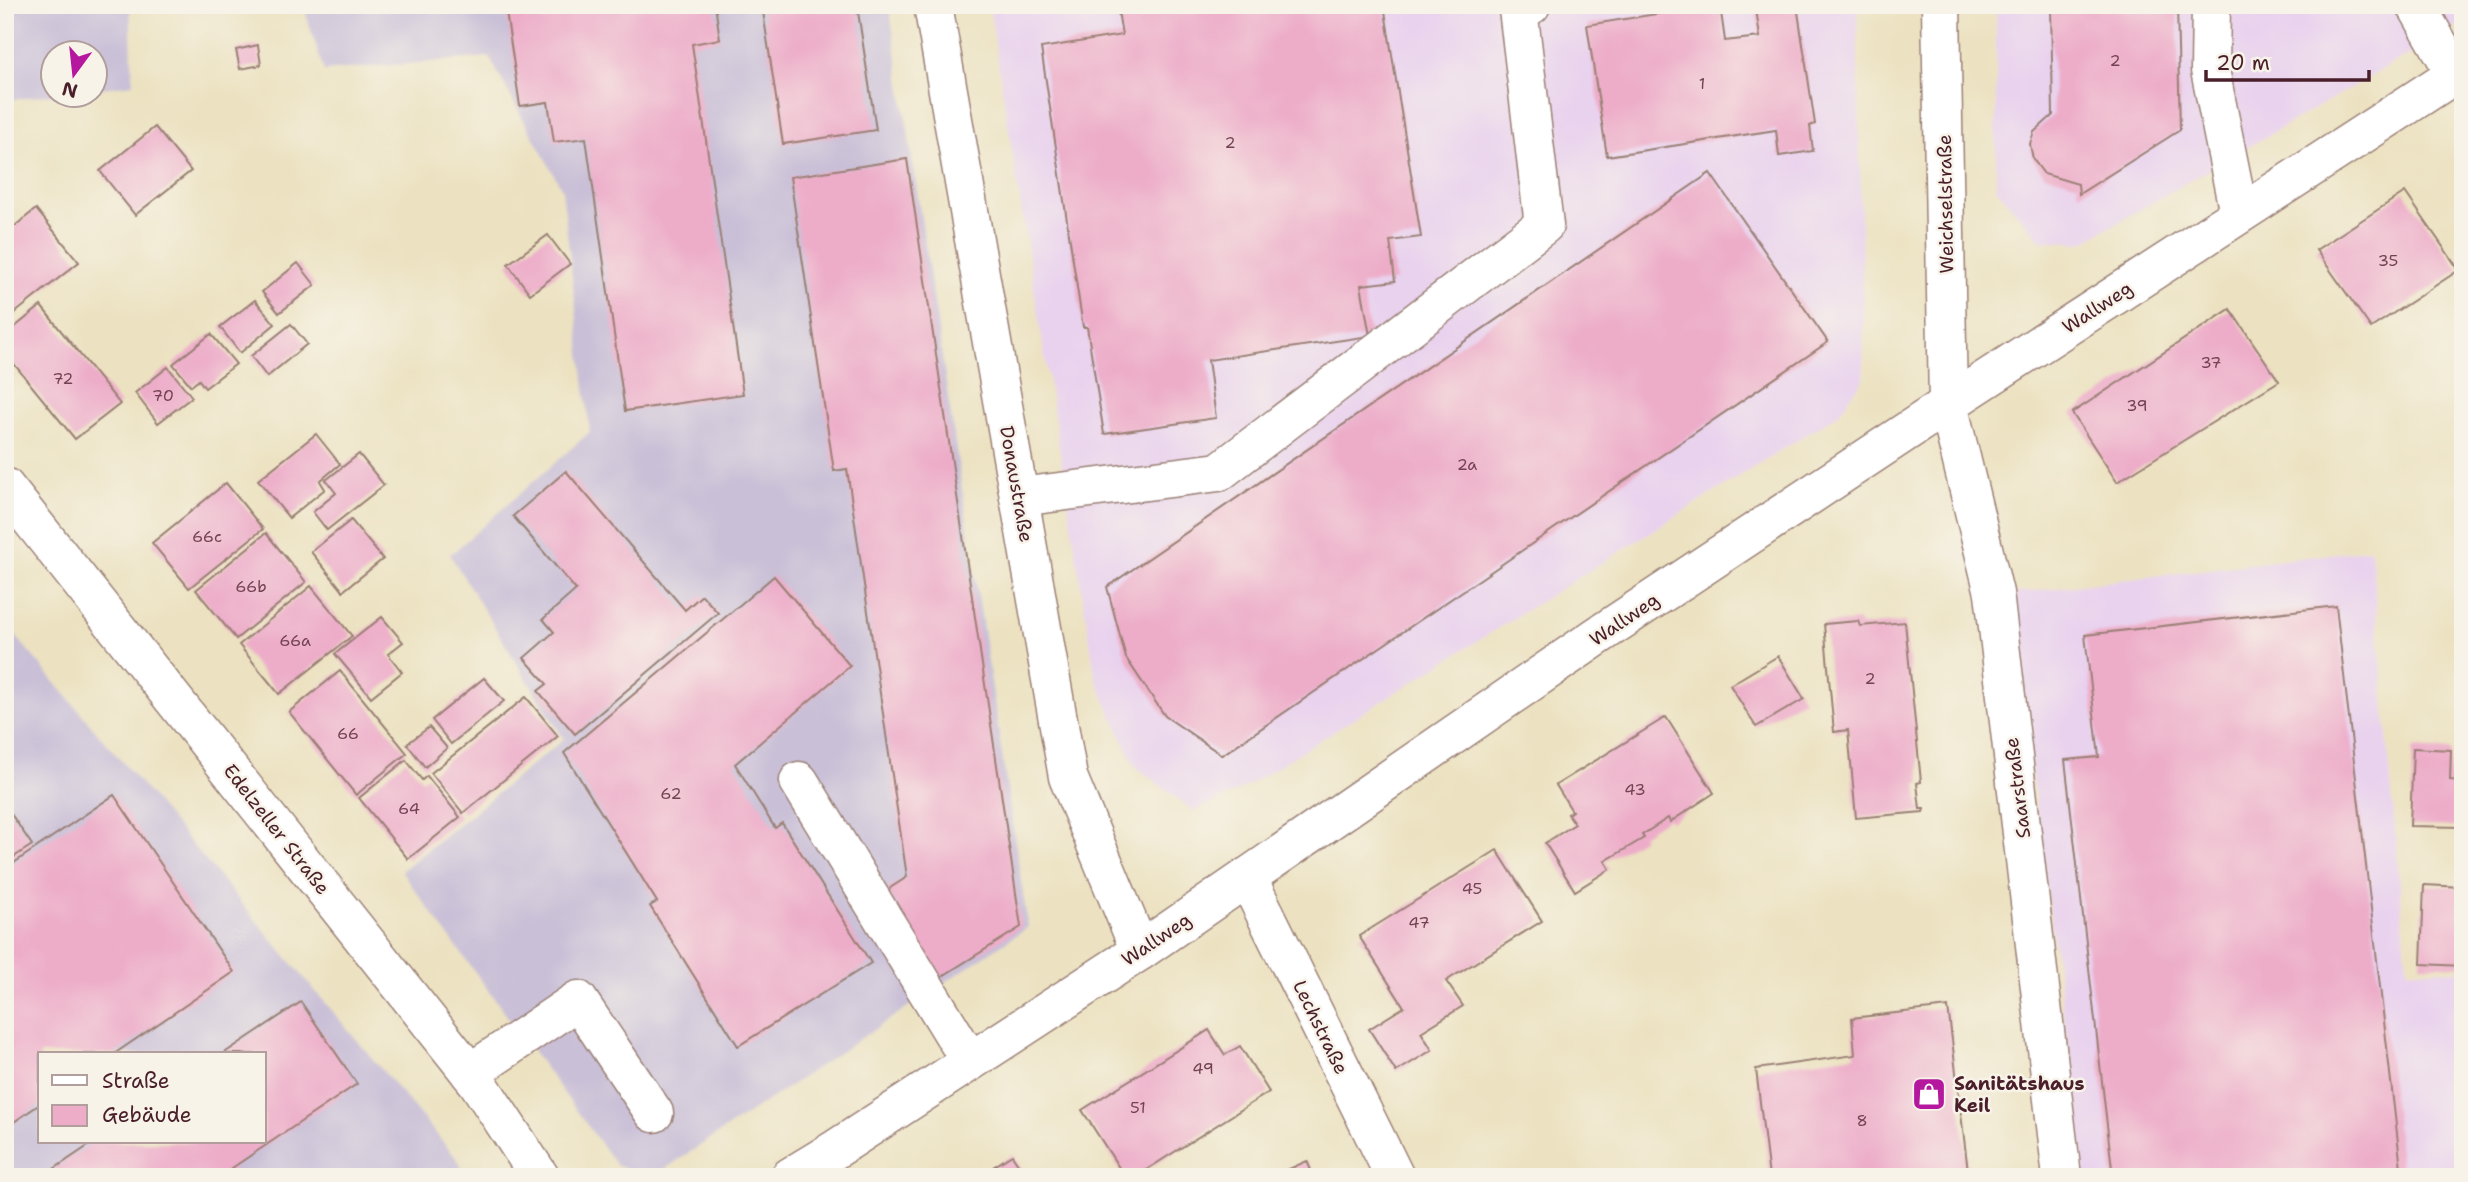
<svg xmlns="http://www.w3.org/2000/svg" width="2468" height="1182" font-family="'Shantell Sans',sans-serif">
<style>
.built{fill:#e9d2ee}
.industrial{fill:#c9bfd7;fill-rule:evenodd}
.building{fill:#edadc9}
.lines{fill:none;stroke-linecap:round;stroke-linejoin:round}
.minor-casing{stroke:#9b8076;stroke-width:41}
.minor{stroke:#fff;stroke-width:38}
.labels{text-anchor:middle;stroke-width:5;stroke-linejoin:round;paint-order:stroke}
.number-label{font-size:16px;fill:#734252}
.street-label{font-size:19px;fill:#4a1f2b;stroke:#f7f3e8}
.poi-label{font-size:19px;font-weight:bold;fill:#4a1f2b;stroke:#f7f3e8;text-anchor:start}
</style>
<rect width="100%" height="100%" fill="#f7f3e8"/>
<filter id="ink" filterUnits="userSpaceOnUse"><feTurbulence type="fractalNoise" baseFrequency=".0143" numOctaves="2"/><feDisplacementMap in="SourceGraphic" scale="14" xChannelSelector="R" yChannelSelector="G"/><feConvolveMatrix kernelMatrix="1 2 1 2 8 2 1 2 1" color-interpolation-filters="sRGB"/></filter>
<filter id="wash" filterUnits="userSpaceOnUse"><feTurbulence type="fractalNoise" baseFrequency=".00686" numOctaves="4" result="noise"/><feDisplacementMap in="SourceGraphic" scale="28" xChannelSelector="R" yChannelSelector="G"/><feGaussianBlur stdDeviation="1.57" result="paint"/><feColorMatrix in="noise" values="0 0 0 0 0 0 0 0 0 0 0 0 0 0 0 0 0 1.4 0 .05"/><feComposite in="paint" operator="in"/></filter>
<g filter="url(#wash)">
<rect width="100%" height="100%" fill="#ece2c1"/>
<g class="built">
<path d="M989,5H1857L1864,379L1837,415L1237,792L1194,811L1135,766L1096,680Z"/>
<path d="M1996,5H2463V23L2082,243L2040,240L1996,188Z"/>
<path d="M2371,549L2407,969L2463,971V1177H2085L2008,594Z"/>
</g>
<g class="industrial">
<path d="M5,5H130L133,84L95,89L94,52H52V94L5,101Z"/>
<path d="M303,5H889L1028,927L653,1177L617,1166L401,871L564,739L450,555L590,432L562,189L489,57L324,71Z"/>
<path d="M5,623L458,1160L466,1177H5ZM40,1054H264V1142H40Z"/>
</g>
<g id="blocks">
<g class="building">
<path d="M505,5H715L720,39L692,44L743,394L625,411L586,138L554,142L548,102L520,106Z"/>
<path d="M762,5H857L876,130L783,144Z"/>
<path d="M1117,5H1384L1421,237L1390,241L1395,281L1361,285L1370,336L1208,360L1216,418L1104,434L1087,327H1083L1041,48L1122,35Z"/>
<path d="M1713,5H1720L1725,41L1760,37L1756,9L1797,5L1815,124L1810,126L1813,151L1779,156L1776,130L1607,156L1587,25Z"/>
<path d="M2051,5H2177L2180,130L2079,194L2078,184L2044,174L2033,159L2030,144L2034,132L2053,115Z"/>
<path d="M258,45L261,65L240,69L236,50Z"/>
<path d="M155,127L191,171L135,215L100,171Z"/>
<path d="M907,159L1021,927L941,977L887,890L907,877L847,469L834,471L790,177Z"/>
<path d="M1710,173L1828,342L1222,755L1165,716L1126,658L1107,587Z"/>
<path d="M2405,192L2459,270L2371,328L2316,250Z"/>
<path d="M36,209L79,262L5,321V234Z"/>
<path d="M548,235L570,264L530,294L508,264Z"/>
<path d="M298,263L315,285L279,313L262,292Z"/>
<path d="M255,300L275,324L240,353L220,327Z"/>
<path d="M41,306L120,404L75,439L5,353V335Z"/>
<path d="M2230,309L2279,381L2117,482L2072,413Z"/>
<path d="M291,324L307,344L267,377L251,356Z"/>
<path d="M211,334L236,364L205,388L199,380L191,386L173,364Z"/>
<path d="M168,367L192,397L158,423L135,393Z"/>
<path d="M316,434L340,464L320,481L325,489L289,518L258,480Z"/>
<path d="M359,454L384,485L327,530L313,512L336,493L326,480Z"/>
<path d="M566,471L685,610L702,595L718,613L575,734L538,691L547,684L524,658L554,632L543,619L576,590L513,516Z"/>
<path d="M226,483L263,529L189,588L152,543Z"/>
<path d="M351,520L383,559L343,591L311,552Z"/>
<path d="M266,533L306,582L236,639L196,590Z"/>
<path d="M774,576L850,666L735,764L775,828L782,823L871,963L738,1046L650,906L657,902L564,753Z"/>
<path d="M311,586L352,636L279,694L239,645Z"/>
<path d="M2336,606L2402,1177H2113L2065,760L2099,757L2085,635Z"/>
<path d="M382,617L403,642L388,654L402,672L371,697L335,654Z"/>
<path d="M1858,621L1860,626L1905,622L1921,782L1917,783L1920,809H1924L1923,812L1856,818L1848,730L1834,732L1824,624Z"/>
<path d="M1778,656L1804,699L1756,727L1730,685Z"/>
<path d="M340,671L407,753L356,795L289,712Z"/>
<path d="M484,678L504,701L451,744L432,720Z"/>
<path d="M526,697L558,736L463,813L431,773Z"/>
<path d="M1666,717L1714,793L1670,822L1668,818L1642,835L1644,838L1605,861L1610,869L1575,891L1545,843L1575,824L1568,814L1572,811L1556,785Z"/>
<path d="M429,727L447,748L425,767L407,744Z"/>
<path d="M2413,748L2451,750L2450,780L2463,781V827L2410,826Z"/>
<path d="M406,760L422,780L427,776L460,817L408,859L359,798Z"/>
<path d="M114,795L234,972L114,1054H40V1104L5,1128V869Z"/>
<path d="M5,805L32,845L5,863Z"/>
<path d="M1497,850L1542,921L1446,981L1463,1006L1421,1032L1432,1050L1396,1072L1369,1029L1404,1007L1359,936Z"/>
<path d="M2424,885L2463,887V966L2421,964Z"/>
<path d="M301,1002L357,1084L232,1168L238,1177H42L94,1142H264V1054H223Z"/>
<path d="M1948,1007L1968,1171L1923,1177H1769L1756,1069L1855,1055L1852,1018Z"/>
<path d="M1209,1030L1225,1055L1240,1046L1269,1092L1135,1177H1125L1082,1110Z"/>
<path d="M1012,1155L1027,1177H977Z"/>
<path d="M1307,1161L1314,1177H1271Z"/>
</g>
</g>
</g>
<g filter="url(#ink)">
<use href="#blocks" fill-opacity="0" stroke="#9b8076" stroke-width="2"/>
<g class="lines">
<g class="minor-casing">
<g id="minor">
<path d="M933,5L1068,777L1140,951"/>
<path d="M1941,5L1948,404L1994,593L2062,1177"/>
<path d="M2211,5L2210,70L2239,214"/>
<path d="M2416,5L2455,73"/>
<path d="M5,487L478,1083L540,1177"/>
<path d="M1019,497L1219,472L1544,225L1518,9L1531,5"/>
<path d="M799,781L970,1061"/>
<path d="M1247,877L1395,1177"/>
<path d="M470,1073L578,1000L654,1113"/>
<path d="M790,1177L836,1149L1140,951L1596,637L1948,404L2463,69"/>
</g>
</g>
<use href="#minor" class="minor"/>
</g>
</g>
<defs>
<g id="shop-square" transform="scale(1.75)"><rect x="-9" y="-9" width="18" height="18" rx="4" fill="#b5179e" stroke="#f7f3e8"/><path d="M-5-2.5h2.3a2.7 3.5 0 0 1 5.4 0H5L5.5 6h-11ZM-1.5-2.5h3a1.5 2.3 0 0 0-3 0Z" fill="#fff"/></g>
</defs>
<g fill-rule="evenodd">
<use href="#shop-square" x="1929" y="1094"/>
</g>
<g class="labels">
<g class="number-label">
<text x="2115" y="66">2</text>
<text x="1702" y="89">1</text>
<text x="1230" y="148">2</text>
<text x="2388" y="266">35</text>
<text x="2211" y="368">37</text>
<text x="63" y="384">72</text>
<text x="163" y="401">70</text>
<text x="2137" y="411">39</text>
<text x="1467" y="470">2a</text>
<text x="207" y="542">66c</text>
<text x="251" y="592">66b</text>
<text x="295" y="646">66a</text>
<text x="1870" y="684">2</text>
<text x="348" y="739">66</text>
<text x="1635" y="795">43</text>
<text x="671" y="799">62</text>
<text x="409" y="814">64</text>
<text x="1472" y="894">45</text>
<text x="1419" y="928">47</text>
<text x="1203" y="1074">49</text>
<text x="1138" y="1113">51</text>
<text x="1862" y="1126">8</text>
</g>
<g class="street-label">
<text transform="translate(1945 204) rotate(-91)" y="7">Weichselstraße</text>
<text transform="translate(2097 307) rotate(-33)" y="7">Wallweg</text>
<text transform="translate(1017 484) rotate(80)" y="7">Donaustraße</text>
<text transform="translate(1624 619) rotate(-34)" y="7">Wallweg</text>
<text transform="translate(2017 788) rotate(-97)" y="7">Saarstraße</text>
<text transform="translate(277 829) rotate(52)" y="7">Edelzeller Straße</text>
<text transform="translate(1156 939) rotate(-34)" y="7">Wallweg</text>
<text transform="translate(1321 1027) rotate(64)" y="7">Lechstraße</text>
</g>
<g class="poi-label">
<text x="1954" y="1090">Sanitätshaus<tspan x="1954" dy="22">Keil</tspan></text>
</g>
</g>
<rect width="2468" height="1182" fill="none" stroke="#f7f3e8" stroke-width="28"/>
<rect x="38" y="1052" width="228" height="91" fill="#f7f3e8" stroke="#b29e9c" stroke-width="2"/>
<rect x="52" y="1075" width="35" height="10" fill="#ffffff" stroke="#b29e9c" stroke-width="2"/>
<text x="102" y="1088" font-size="21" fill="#4a1f2b">Straße</text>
<rect x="52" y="1105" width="35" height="21" fill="#edadc9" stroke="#b29e9c" stroke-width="2"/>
<text x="102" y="1122" font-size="21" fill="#4a1f2b">Gebäude</text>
<g transform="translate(74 74) rotate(195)"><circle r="33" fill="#f7f3e8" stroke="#b29e9c" stroke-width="2"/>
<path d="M0-5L12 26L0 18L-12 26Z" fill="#b5179e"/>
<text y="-10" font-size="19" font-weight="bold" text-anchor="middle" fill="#4a1f2b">N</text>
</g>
<path d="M2206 70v10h163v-10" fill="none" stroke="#4a1f2b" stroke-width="3.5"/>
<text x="2216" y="70" font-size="21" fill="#4a1f2b" stroke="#f7f3e8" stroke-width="5" paint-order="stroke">20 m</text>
</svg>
